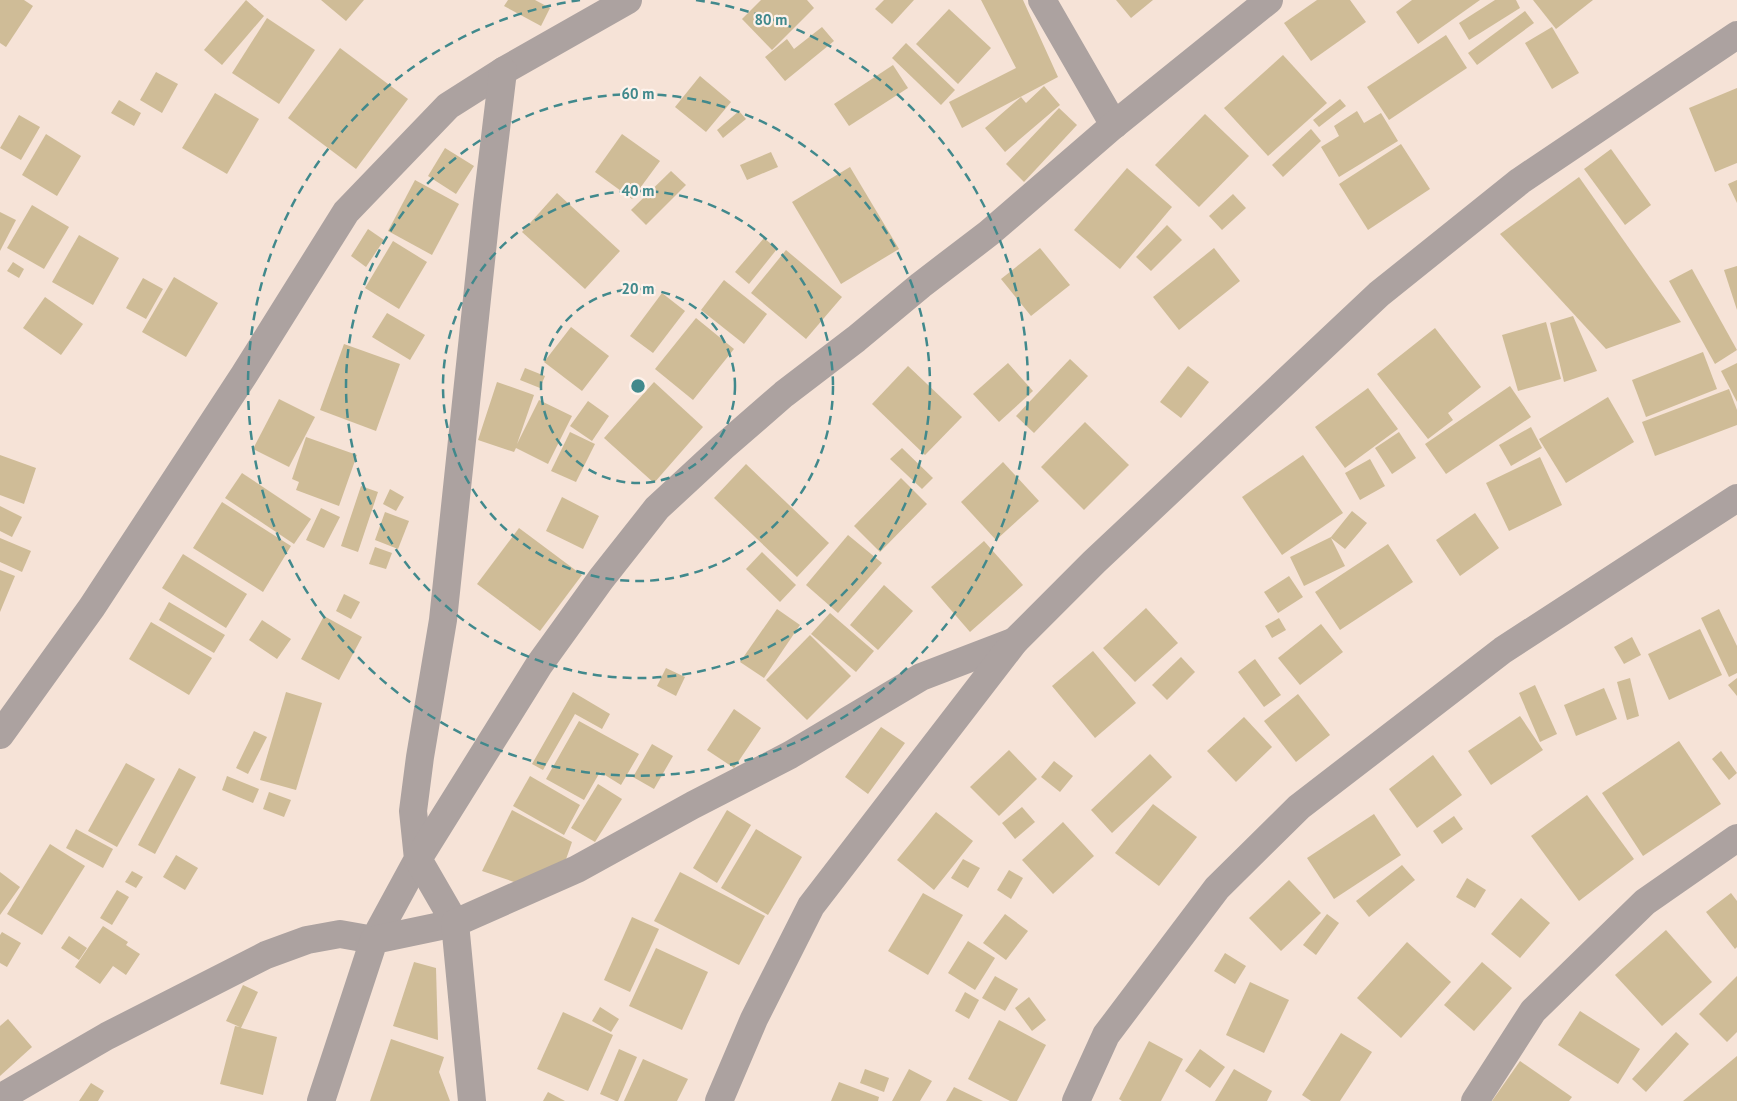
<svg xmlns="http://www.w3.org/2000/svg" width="1737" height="1101" font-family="'PT Sans',sans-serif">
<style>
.building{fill:#cfbc97}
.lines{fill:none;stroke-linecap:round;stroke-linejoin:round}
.street{stroke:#aca2a0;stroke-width:28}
.ring{fill:none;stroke:#41898c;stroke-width:2.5;stroke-dasharray:9 6}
.centre{fill:#41898c;stroke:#fdf2eb;stroke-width:2.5}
.ring-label{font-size:15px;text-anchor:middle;font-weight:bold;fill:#41898c;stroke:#fdf2eb;stroke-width:4.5;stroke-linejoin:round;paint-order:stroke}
</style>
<rect width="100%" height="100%" fill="#f6e3d7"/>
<g class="building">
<path d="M0,0H24L33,6L6,47L0,43Z"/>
<path d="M246,0L264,16L222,65L204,50Z"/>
<path d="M321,0H364L346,21Z"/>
<path d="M508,0H535L550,8L541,26L504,6Z"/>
<path d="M761,0H807L814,8L772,50L742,19Z"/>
<path d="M884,0H914L892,24L875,9Z"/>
<path d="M981,0H1023L1058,77L962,128L949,102L1016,68Z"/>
<path d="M1116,0H1153L1131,18Z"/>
<path d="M1317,0H1350L1366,22L1311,61L1284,23Z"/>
<path d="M1412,0H1480L1418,44L1396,12Z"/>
<path d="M1495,0H1516L1520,8L1469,40L1459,23Z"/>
<path d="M1533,0H1593L1556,29Z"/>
<path d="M949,9L991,48L958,84L916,44Z"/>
<path d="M1525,11L1534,23L1477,65L1468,53Z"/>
<path d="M267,18L315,50L279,104L232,73Z"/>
<path d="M822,27L834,41L785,81L765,57L787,39L794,49Z"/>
<path d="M1552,27L1579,73L1552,89L1525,43Z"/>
<path d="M1446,35L1467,68L1389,120L1367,87Z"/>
<path d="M906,43L955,90L941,105L892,58Z"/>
<path d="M340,48L408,99L356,169L288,118Z"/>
<path d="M1283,55L1327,103L1268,156L1224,108Z"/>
<path d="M893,65L908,88L849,126L834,104Z"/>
<path d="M156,72L178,84L162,113L140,100Z"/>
<path d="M700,76L731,102L706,132L675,107Z"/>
<path d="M1044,86L1060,105L1005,152L985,128L1021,97L1026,103Z"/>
<path d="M1737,88V163L1715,172L1689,108Z"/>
<path d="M215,93L259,119L227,174L182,148Z"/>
<path d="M1340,99L1346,106L1319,127L1313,120Z"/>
<path d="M119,100L141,113L134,126L111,113Z"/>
<path d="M1059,108L1077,125L1024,182L1006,164Z"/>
<path d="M739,111L746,119L723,138L717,130Z"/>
<path d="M1357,111L1364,123L1381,113L1398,141L1339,177L1321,147L1339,136L1334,126Z"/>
<path d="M1205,114L1249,156L1199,207L1155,165Z"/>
<path d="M19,115L40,127L21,160L0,148Z"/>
<path d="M1311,129L1321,141L1283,177L1272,165Z"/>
<path d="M46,134L81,156L57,196L22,175Z"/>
<path d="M622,134L660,161L632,199L595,172Z"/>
<path d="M1401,144L1430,189L1368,230L1339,184Z"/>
<path d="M445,148L474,166L456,194L428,176Z"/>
<path d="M1611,149L1651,205L1625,225L1584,169Z"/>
<path d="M771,152L778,167L747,180L740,165Z"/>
<path d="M850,167L899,249L841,284L792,202Z"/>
<path d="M1127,168L1172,207L1120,269L1074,230Z"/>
<path d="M671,171L686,185L646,225L631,210Z"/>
<path d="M1579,177L1681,322L1606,349L1500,234Z"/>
<path d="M415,180L459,204L432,255L388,231Z"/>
<path d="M1737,180V203L1728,184Z"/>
<path d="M557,193L620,251L585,289L522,232Z"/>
<path d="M1233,194L1246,208L1222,230L1209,216Z"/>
<path d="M32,205L69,227L44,269L7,248Z"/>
<path d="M0,212L16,220L0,251Z"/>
<path d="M1167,225L1182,240L1151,271L1136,257Z"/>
<path d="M368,229L384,240L366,267L351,256Z"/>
<path d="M79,235L119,258L93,305L52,282Z"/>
<path d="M764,238L777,249L749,284L735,272Z"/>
<path d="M393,241L427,262L399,309L365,288Z"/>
<path d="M1040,248L1070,285L1031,316L1001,279Z"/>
<path d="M1214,248L1240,281L1179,330L1153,297Z"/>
<path d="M786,250L842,297L806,339L751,293Z"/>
<path d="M13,262L24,269L19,278L7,271Z"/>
<path d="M1737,266V310L1724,270Z"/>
<path d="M1692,269L1737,350L1715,364L1669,281Z"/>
<path d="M174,277L218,303L186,357L142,332Z"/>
<path d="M143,278L163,289L146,319L126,308Z"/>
<path d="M724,280L767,314L744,344L701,310Z"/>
<path d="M662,293L685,311L653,353L630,336Z"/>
<path d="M45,297L83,324L61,355L23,328Z"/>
<path d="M387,313L425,335L410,360L372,337Z"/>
<path d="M1573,316L1597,371L1564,382L1550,323Z"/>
<path d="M696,318L734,349L693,400L655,369Z"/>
<path d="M1546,322L1561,379L1518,391L1502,335Z"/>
<path d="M571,327L609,356L582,391L544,362Z"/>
<path d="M1435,328L1481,387L1448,413L1453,420L1428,439L1377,374Z"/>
<path d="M344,344L400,364L376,431L320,410Z"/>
<path d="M1703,352L1717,389L1646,417L1632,380Z"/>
<path d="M1070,359L1088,376L1034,433L1016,416Z"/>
<path d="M1008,363L1033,391L999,422L973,394Z"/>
<path d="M1737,363V402L1721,371Z"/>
<path d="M908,366L962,417L925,455L872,404Z"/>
<path d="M1188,366L1209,382L1181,418L1160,402Z"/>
<path d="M525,368L545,376L540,388L520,380Z"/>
<path d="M497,382L534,395L517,444L539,400L572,416L548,464L516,448L514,452L478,440Z"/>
<path d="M654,382L703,427L654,483L604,438Z"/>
<path d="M1510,386L1531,417L1446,474L1425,444Z"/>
<path d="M1368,388L1398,429L1345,468L1315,427Z"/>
<path d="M1729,389L1737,410V425L1655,456L1642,422Z"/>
<path d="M1608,397L1634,442L1566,483L1539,439Z"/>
<path d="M279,399L315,417L289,467L253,449Z"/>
<path d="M588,401L609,416L592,441L570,426Z"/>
<path d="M1085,422L1129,465L1084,510L1041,467Z"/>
<path d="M1531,427L1542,448L1511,466L1499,445Z"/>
<path d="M570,432L595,444L576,482L551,471Z"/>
<path d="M1399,432L1416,458L1392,474L1375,448Z"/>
<path d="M306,437L357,455L339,506L296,490L299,482L292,479Z"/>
<path d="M902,448L933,478L922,489L890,459Z"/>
<path d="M0,455L36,468L24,504L0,495Z"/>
<path d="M1303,455L1343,513L1282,555L1242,497Z"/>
<path d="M1540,457L1562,505L1509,531L1486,483Z"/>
<path d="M1370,459L1385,486L1360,500L1345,473Z"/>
<path d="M1003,462L1039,501L996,540L961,502Z"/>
<path d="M746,464L829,543L797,577L714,498Z"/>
<path d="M242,473L311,519L294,544L225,498Z"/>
<path d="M901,478L927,504L880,552L854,526Z"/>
<path d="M361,486L378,492L358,552L341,546Z"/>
<path d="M390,489L404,497L396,511L383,504Z"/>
<path d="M562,497L599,516L583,549L546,531Z"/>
<path d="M222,502L291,546L263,592L193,548Z"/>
<path d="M0,506L22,517L12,537L0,531Z"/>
<path d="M321,508L340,517L324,548L306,540Z"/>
<path d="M1352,511L1367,523L1345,549L1331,538L1345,566L1304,586L1290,557L1331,537Z"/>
<path d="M385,512L409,521L398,549L375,540Z"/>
<path d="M1475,513L1499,548L1460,576L1436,540Z"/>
<path d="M519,528L582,575L540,631L477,584Z"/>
<path d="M848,535L882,563L838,613L806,585Z"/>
<path d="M0,538L31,551L22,572L0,562Z"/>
<path d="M984,541L1023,585L970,632L931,587Z"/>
<path d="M1388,544L1413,582L1340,630L1315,592Z"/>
<path d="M375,547L392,553L386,569L369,564Z"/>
<path d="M762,552L796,585L780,602L746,569Z"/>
<path d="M183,554L247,594L226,628L162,588Z"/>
<path d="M0,570L15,576L0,612Z"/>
<path d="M1289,576L1303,597L1278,613L1264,592Z"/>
<path d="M884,585L913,611L878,650L850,625Z"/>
<path d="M344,594L360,602L351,619L336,611Z"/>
<path d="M169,602L225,635L214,653L159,620Z"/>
<path d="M1146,608L1178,643L1135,682L1103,648Z"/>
<path d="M777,609L800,625L764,678L740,662Z"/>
<path d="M1719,609L1737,646V673L1729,677L1701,618Z"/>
<path d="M830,613L874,651L856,672L811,634Z"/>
<path d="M324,616L362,637L339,680L301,659Z"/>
<path d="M1279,618L1286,630L1272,638L1265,626Z"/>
<path d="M262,620L291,639L277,659L249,640Z"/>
<path d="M151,622L212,658L189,695L129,659Z"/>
<path d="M1321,624L1343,652L1300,685L1278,658Z"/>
<path d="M1700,629L1722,675L1669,700L1648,654Z"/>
<path d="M810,635L851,676L807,720L766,680Z"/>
<path d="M1632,637L1641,655L1624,664L1614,647Z"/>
<path d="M1093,651L1136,703L1095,738L1052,686Z"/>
<path d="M1181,657L1195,672L1167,700L1152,685Z"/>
<path d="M1255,659L1281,695L1264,707L1238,672Z"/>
<path d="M666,668L685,677L676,696L657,686Z"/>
<path d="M1630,678L1639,716L1627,720L1617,682Z"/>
<path d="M1737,678V696L1728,685Z"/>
<path d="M1535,685L1557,734L1540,742L1519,693Z"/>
<path d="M1604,688L1617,719L1576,736L1564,705Z"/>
<path d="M286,692L322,703L296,790L260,780Z"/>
<path d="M573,692L610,714L602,729L575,714L543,770L532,764Z"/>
<path d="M1298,694L1330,735L1296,762L1264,721Z"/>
<path d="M734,709L761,728L734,768L707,750Z"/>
<path d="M1520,716L1543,750L1491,785L1468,751Z"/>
<path d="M1244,717L1272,747L1236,782L1207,751Z"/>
<path d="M579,721L639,754L621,785L600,772L584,800L546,779Z"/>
<path d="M881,727L905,743L868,794L845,777Z"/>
<path d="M254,731L267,737L248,774L236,768Z"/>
<path d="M1679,741L1721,804L1643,856L1602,793Z"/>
<path d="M652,744L673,756L654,789L633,777Z"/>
<path d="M1009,750L1037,779L999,816L970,787Z"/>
<path d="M1721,751L1737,773L1729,780L1712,759Z"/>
<path d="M1150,754L1172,777L1112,833L1091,810Z"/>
<path d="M1433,755L1462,795L1417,828L1389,789Z"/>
<path d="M1054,761L1073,776L1060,792L1041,777Z"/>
<path d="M126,763L155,779L117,847L88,831Z"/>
<path d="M179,768L196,777L155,854L138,845Z"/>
<path d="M227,776L259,789L253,803L222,790Z"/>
<path d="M530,776L580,805L564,835L513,806Z"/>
<path d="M598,784L622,799L595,842L571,828Z"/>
<path d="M269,792L291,800L284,817L263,809Z"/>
<path d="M1587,795L1634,859L1579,901L1531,836Z"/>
<path d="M1153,804L1197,837L1159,886L1115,853Z"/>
<path d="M1022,807L1035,822L1015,839L1002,823Z"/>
<path d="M512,810L572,842L563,868L523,885L482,871Z"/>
<path d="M727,810L751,825L717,883L693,868Z"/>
<path d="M936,812L973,841L934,890L897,860Z"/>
<path d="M1374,814L1401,855L1334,899L1307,858Z"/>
<path d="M1454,816L1463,829L1442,844L1433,831Z"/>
<path d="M1063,822L1094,856L1053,894L1022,860Z"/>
<path d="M76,829L113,849L103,868L66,848Z"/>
<path d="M756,829L802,857L768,915L721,888Z"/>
<path d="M50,844L85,866L42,935L7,914Z"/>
<path d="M176,855L198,868L185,890L163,877Z"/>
<path d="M963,859L980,868L968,888L951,878Z"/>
<path d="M1402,865L1415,880L1369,917L1356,901Z"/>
<path d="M1009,870L1023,878L1011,899L997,890Z"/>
<path d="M132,871L143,877L136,888L125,882Z"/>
<path d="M0,872L20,887L0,915Z"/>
<path d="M680,872L765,916L739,965L654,921Z"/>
<path d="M1467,878L1486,890L1475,908L1456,897Z"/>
<path d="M1289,880L1321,913L1281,951L1249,918Z"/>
<path d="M117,890L129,897L112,925L100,918Z"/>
<path d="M923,893L963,915L928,975L888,951Z"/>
<path d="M1731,893L1737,901V947L1735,949L1706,912Z"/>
<path d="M1521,898L1550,923L1520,958L1491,934Z"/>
<path d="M1005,914L1028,931L1006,960L983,943Z"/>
<path d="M1327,914L1339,923L1316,955L1303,945Z"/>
<path d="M632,917L659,929L630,992L604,980Z"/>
<path d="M103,926L128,942L126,945L140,954L126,975L113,966L100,984L75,967Z"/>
<path d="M1666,930L1712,982L1662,1026L1615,975Z"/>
<path d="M2,932L21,943L7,967L0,963V935Z"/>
<path d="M69,936L87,948L79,960L61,948Z"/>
<path d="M968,941L995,958L975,990L948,973Z"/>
<path d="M1407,942L1451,982L1401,1038L1357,998Z"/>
<path d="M656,948L708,972L682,1030L629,1006Z"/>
<path d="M1225,953L1246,966L1235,984L1214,971Z"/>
<path d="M414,962L436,968L438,1040L393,1026Z"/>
<path d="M1482,962L1512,988L1474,1031L1444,1005Z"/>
<path d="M995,976L1018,989L1005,1011L982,998Z"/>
<path d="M1737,976V1032L1727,1042L1699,1014Z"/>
<path d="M1250,982L1289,1000L1264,1053L1226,1035Z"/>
<path d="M243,985L258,992L241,1028L277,1037L263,1095L220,1084L235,1026L240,1027L226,1021Z"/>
<path d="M965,992L979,1000L969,1019L955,1011Z"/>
<path d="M1029,997L1046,1020L1032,1031L1015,1008Z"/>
<path d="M600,1007L619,1019L611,1032L592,1021Z"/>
<path d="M1580,1011L1640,1049L1618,1084L1558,1045Z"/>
<path d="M563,1012L613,1035L588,1091L537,1069Z"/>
<path d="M8,1019L32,1047L0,1076V1026Z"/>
<path d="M999,1020L1046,1045L1017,1101H1010L968,1079Z"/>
<path d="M1676,1032L1689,1044L1646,1092L1632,1079Z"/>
<path d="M1341,1033L1372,1052L1340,1101H1311L1302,1095Z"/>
<path d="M391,1039L444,1057L439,1072L450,1101H370Z"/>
<path d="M1149,1041L1183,1059L1161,1101H1122L1119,1099Z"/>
<path d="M619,1049L637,1057L618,1101H616L600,1094Z"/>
<path d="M1200,1049L1225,1067L1210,1088L1185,1071Z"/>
<path d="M1737,1056V1101H1683Z"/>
<path d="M643,1059L688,1079L677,1101H624Z"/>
<path d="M1520,1061L1572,1097L1569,1101H1492Z"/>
<path d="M865,1069L889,1078L884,1092L860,1083Z"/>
<path d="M909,1069L932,1081L920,1101H892Z"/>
<path d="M1234,1069L1272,1091L1267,1101H1215Z"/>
<path d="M839,1082L879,1097L878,1101H831Z"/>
<path d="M91,1083L104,1091L98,1101H79Z"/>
<path d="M954,1087L983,1101H946Z"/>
<path d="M548,1092L565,1101H543Z"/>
</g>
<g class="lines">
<g class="street">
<path d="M1042,0L1114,125"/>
<path d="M0,735L92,607L244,375L346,212L448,106L503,71L628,0"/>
<path d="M0,1098L107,1036L266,955L307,940L340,934L374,940L418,859L413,811L420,757L443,620L487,204L503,71"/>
<path d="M321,1101L374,940L455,923L418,859L539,665L601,579L657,508L723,447L784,394L856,339L921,285L989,233L1114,125L1269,0"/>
<path d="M472,1101L455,923L577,869L693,805L790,755L921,677L1015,641"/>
<path d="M719,1101L754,1019L811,906L1015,641L1094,562L1379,294L1520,181L1737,35"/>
<path d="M1076,1101L1106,1035L1217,888L1299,807L1503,650L1737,498"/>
<path d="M1475,1101L1533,1011L1645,902L1737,838"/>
</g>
</g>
<g class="ring">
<circle cx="638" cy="386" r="97"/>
<circle cx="638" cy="386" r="195"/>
<circle cx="638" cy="386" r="292"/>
<path d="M696 0A390 390 0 1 1 580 0"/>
</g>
<circle cx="638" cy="386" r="8" class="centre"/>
<g class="ring-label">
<text x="771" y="25">80 m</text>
<text x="638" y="99">60 m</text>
<text x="638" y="196">40 m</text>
<text x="638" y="294">20 m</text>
</g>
</svg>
